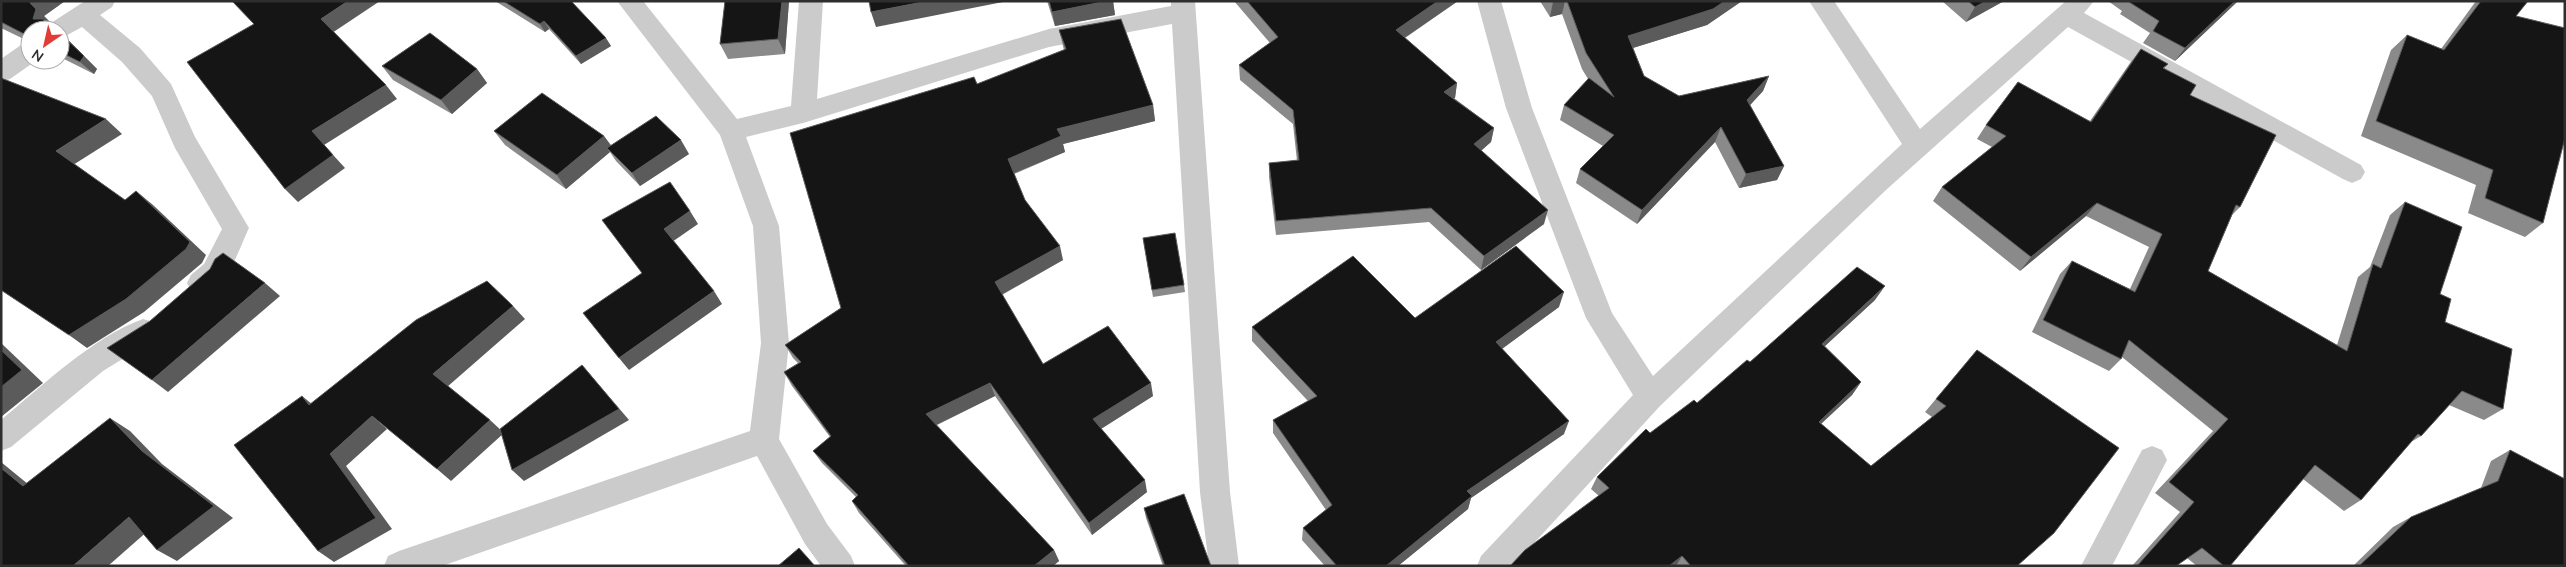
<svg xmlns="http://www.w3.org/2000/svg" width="2566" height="567" font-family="'Nunito Sans',sans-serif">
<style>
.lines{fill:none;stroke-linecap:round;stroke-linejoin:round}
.minor{fill:#cbcbcb;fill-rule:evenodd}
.wall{fill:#8a8a8a}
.shaded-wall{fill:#5b5b5b}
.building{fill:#151515;stroke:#5b5b5b}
</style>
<rect width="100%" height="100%" fill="#fff"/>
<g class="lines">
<g class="minor">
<path d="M85,1H115L112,7L100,15L140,48L171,84L195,137L249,228C238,250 224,303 191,291L187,283L191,275L204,264L222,229L175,148L152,96L122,62L82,27L60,39V30H48L51,23Z"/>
<path d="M617,1H643L737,119L791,106L799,1H823L817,99L1049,29L1171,6V1H1195L1230,492L1239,566H1209L1200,492L1172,24L1049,47L803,123L746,137L779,226L789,343L779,439L827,524L851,556L855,566H821L805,544L757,456L442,566H384L388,556L399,551L750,431L761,343L753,226L720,135Z"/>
<path d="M1477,1H1501L1532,108L1612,313L1653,376L1902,144L1809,1H1834L1920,129L2066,1H2094L2084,13L2361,165L2365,172L2361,179L2352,183L2343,179L2068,27L1886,190L1660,406L1513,566H1477L1481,556L1633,395L1586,318L1506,108Z"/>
<path d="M30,43V60H37L10,79L1,82V59L21,45Z"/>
<path d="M143,319L153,322L157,331L153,340L103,371L11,447L1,451V420C42,386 93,337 143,319Z"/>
<path d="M2152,446L2162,450L2167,460L2112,566H2081L2142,450Z"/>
</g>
</g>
<g class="wall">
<path d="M1,1H65L44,16L50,22L49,24L51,25L30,30V42L1,28Z"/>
<path d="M495,1H571L611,46L581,64L549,29L545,32Z"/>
<path d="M725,1H789L785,54L728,59L720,44Z"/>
<path d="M1047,1H1113L1115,15L1055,26Z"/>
<path d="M1234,1H1458L1405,38L1457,83L1455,98H1454L1494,128L1491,142L1481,150L1544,224L1481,270L1429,222L1276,235L1269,177V163L1297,161L1293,124L1240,80L1239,65L1270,43Z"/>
<path d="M1540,1H1742L1707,25L1633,48L1644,76L1679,96L1769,76L1763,91L1750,105L1784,166L1777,180L1739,188L1715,142L1637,224L1576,183L1580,169L1603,146L1560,120L1564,105L1588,79L1582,69L1562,14L1550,17Z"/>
<path d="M1942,1H2004L1966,22Z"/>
<path d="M2108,1H2238L2175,61L2143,43L2150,33L2120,14L2122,11Z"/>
<path d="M2476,1H2528L2516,16L2543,223L2525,237L2468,213L2476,185L2361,136L2391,50L2407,35L2441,49Z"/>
<path d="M1059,30L1153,105L1155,121L1063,144L1065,152L1014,174L1025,200L1063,260L1002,295L1043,364L1153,396L1101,429L1147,492L1092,535L995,396L937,425L1054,550L1059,561L1053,566H906L859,513L852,501L856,497L822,463L813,451L830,437L792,386L784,372L798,363L793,358L785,345L841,308L977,84L1064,50Z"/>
<path d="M60,32L97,69L94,74L60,57Z"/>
<path d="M2141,49L2168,64L2164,68L2190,95L2240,207L2232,215L2208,271L2337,345L2358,277L2370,267L2390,215L2405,202L2440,294L2445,322L2503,409L2484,420L2449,405L2421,436L2411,442L2361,500L2344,511L2303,479L2224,566H2197L2187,558L2176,566H2132L2180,512L2155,493L2213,431L2122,357L2121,359L2109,371L2032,332L2060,274L2072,261L2130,289L2149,247L2086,216L2020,271L1933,201L1942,187L1992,147L1977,139L1986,125L2090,121L2130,63Z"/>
<path d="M382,66L477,69L487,83L452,114L393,80Z"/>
<path d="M494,131L604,136L611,145L689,154L640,186L616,161L610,152L566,189L505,145Z"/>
<path d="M1143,238L1184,285L1185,292L1153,297Z"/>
<path d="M1875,300L1825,346L1861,382L1852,395L1821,424L1871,466L1932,417L1925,412L1977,350L2017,566H1510L1599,496L1591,489L1597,477L1650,433L1697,403L1750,362Z"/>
<path d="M1559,307L1502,349L1564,434L1471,498L1468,509L1398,566H1325L1302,540L1303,528L1326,510L1273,433V420L1308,401L1252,341V327L1415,318Z"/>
<path d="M2510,450L2565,566H2353L2393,527L2411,517L2481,488L2491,461Z"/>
<path d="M1144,508L1211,566H1163L1146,518Z"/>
</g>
<g class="shaded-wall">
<path d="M33,1H65L44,16L50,22L49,24L56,30H45L33,19L30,3Z"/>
<path d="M348,1H380L332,33L321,19Z"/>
<path d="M782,1H789L785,54L778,39Z"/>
<path d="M928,1H1008L876,27L871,12Z"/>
<path d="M1107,1H1113L1115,15L1055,26L1052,12Z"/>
<path d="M1438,1H1458L1394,45L1396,30Z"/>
<path d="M1555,1H1565L1562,14L1550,17L1553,2Z"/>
<path d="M1725,1H1742L1707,25L1623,51L1628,36Z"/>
<path d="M1986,1H2004L1966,22L1975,7Z"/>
<path d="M2235,1H2238L2175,61L2185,48Z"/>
<path d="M544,21L549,29L545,32L540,24Z"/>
<path d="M60,32L97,69L94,74L80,62Z"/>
<path d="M606,38L611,46L581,64L576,56Z"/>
<path d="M477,69L487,83L452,114L441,100Z"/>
<path d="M1769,76L1763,91L1741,115L1747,100Z"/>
<path d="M1457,83L1455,98L1442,106L1444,92Z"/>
<path d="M386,85L397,99L324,145L345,168L298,202L285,189L312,131Z"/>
<path d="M1153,105L1155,121L1063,144L1065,152L1012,174L1008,159L1057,129Z"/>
<path d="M106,119L122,134L73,165L56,151Z"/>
<path d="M1721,127L1715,142L1637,224L1642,210Z"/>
<path d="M1494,128L1491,142L1472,159L1474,144Z"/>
<path d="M604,136L613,149L607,148L610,152L566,189L557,175Z"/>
<path d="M681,140L689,154L640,186L632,173Z"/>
<path d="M1784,166L1777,180L1739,188L1746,174Z"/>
<path d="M136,191L153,205L206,255L202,263L144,312L87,348L69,335Z"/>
<path d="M2097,203L2086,216L2020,271L2031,257Z"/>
<path d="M1548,210L1544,224L1481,270L1484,256Z"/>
<path d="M690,211L698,224L672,242L664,229Z"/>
<path d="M1060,246L1063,260L999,296L995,282Z"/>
<path d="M265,283L280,296L168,392L152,380Z"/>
<path d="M1885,286L1875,300L1813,357L1822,344Z"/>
<path d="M714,291L722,304L629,370L619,358Z"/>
<path d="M1564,292L1559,307L1492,356L1496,342Z"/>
<path d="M513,306L525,319L447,387L433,374Z"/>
<path d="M1,343L43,383L1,417Z"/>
<path d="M582,365L629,420L524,481L512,470Z"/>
<path d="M1861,382L1852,395L1810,434L1819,422Z"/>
<path d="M990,383L995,396L932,427L926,414Z"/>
<path d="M1151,383L1153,396L1096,432L1093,419Z"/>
<path d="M302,396L318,409L309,405Z"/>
<path d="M372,416L387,429L346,466L392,529L334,562L318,551L330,454Z"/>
<path d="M110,418L130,431L162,464L233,518L177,561L157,550L142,451Z"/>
<path d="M490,420L504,433L451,481L437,469Z"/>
<path d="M1569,421L1564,434L1471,498L1468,509L1398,566H1386L1467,491Z"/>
<path d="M1,462L45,498L23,486L1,468Z"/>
<path d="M1145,480L1147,492L1092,535L1089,523Z"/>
<path d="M129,517L150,529L108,566H73Z"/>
<path d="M1054,550L1059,561L1053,566H1034Z"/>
<path d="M1682,556L1676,566H1669Z"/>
</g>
<g class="building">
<path d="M1,1H33L30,3L36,9L33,19H44L45,27L52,25L57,30H30V37L1,22Z"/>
<path d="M232,1H348L321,19L386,85L312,131L333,155L285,189L187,62L254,24Z"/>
<path d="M503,1H571L606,38L576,56L544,21L540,24Z"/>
<path d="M725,1H782L778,39L720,44Z"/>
<path d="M869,1H928L871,12Z"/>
<path d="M1049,1H1107L1052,12Z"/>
<path d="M1247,1H1438L1396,30L1457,83L1444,92L1494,128L1474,144L1548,210L1484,256L1431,208L1276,221L1269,163L1299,160L1293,110L1239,65L1278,37Z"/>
<path d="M1567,1H1725L1713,9L1628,36L1644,76L1679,96L1769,76L1747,100L1784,166L1746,174L1721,127L1642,210L1580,169L1614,135L1564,105L1589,78L1614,97L1586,53Z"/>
<path d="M1968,1H1986L1975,7Z"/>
<path d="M2129,1H2235L2185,48L2153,31L2159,21L2129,2Z"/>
<path d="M2481,1H2528L2516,16L2565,28V138L2543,223L2485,198L2493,170L2376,121L2407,35L2444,50Z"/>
<path d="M1121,19L1153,105L1057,129L1061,136L1008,159L1025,200L1060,246L995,282L1043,364L1108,326L1151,383L1093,419L1145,480L1089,523L990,383L926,414L1054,550L1034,566H909L852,501L858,495L813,451L831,436L784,372L801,362L785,345L841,308L790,133L974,77L977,84L1066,49L1059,30Z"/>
<path d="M60,33L84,56L80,62L60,52Z"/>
<path d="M430,33L477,69L441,100L382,66Z"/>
<path d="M2141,49L2168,64L2163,68L2196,85L2190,95L2276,135L2240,207L2236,205L2208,271L2347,351L2373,264L2381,268L2405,202L2462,227L2440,294L2451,299L2445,322L2512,349L2503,409L2462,391L2421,436L2418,434L2361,500L2315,465L2230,566H2224L2202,548L2176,566H2137L2194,502L2169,482L2228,419L2129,340L2121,359L2043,320L2072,261L2135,292L2162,234L2097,203L2031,257L1942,187L2006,136L1986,125L2018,82L2091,122Z"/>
<path d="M1,78L106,119L56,151L125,200L136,191L190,242L186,249L126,299L69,335L1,290Z"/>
<path d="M542,93L604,136L557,175L494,131Z"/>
<path d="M656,116L681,140L632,173L607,148Z"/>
<path d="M670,182L690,211L664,229L714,291L619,358L583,313L642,273L602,220Z"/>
<path d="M1175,233L1184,285L1152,290L1143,238Z"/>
<path d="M1516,246L1564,292L1496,342L1569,421L1467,491L1472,496L1386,566H1337L1303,528L1332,505L1273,420L1317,396L1252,327L1353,256L1415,318Z"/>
<path d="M223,253L265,283L152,380L107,348L150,321L210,269L215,259Z"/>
<path d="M1857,267L1885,286L1822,344L1861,382L1819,422L1871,466L1946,406L1936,399L1977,350L2119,448L2054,533L2017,566H1691L1682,556L1669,566H1510L1525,550L1609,488L1597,477L1646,429L1650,433L1694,400L1697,403L1747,360L1750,362Z"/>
<path d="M487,281L513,306L433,374L490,420L437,469L372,416L330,454L376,518L318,551L234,445L302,396L309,405L416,320Z"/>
<path d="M1,350L22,370L1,387Z"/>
<path d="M582,365L619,409L512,470L500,429Z"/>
<path d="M110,418L142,451L214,506L157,550L129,517L73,566H1V468L23,486Z"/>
<path d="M2510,450L2565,479V566H2359L2411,517L2498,481Z"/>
<path d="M1184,494L1211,566H1165L1144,508Z"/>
<path d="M799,548L815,566H778Z"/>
</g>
<rect width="2566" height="567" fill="none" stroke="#2e2e2e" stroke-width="5"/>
<g transform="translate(45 45) rotate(214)"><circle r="24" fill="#ffffff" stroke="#ababab"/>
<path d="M0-4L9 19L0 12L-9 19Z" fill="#e13c35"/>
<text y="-8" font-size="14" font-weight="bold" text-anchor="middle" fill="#2e2e2e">N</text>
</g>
</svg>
